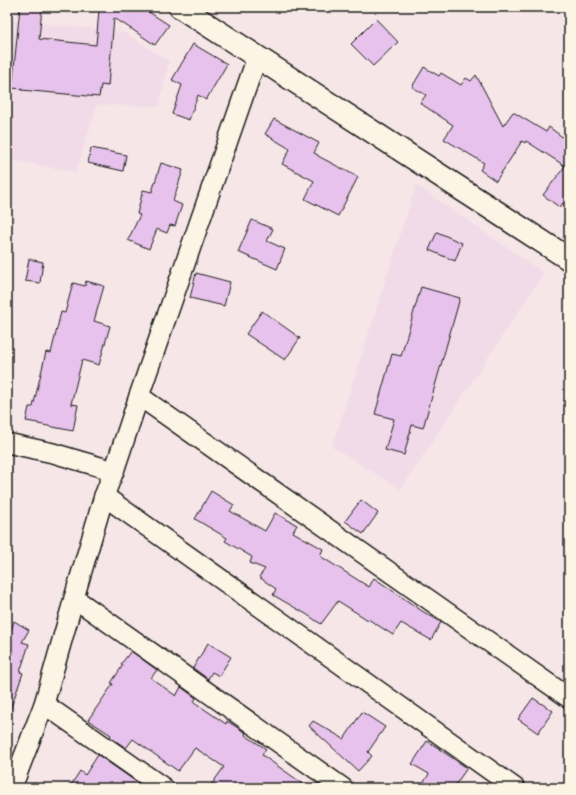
<svg xmlns="http://www.w3.org/2000/svg" width="576" height="795" font-family="Dekko,sans-serif">
<style>
.built{fill:#f2dbe8}
.building{fill:#e7c2ec;stroke:#1c1c1c}
.lines{fill:none;stroke-linecap:round;stroke-linejoin:round}
.street-casing{stroke:#1c1c1c;stroke-width:22}
.secondary-casing{stroke:#1c1c1c;stroke-width:25}
.street{stroke:#fcf5e5;stroke-width:19}
.secondary{stroke:#fcf5e5;stroke-width:22}
</style>
<rect width="100%" height="100%" fill="#f6e6e7"/>
<filter id="ink" filterUnits="userSpaceOnUse"><feTurbulence type="fractalNoise" baseFrequency=".025" numOctaves="2"/><feDisplacementMap in="SourceGraphic" scale="8" xChannelSelector="R" yChannelSelector="G"/><feConvolveMatrix kernelMatrix="1 2 1 2 8 2 1 2 1" color-interpolation-filters="sRGB"/></filter>
<g filter="url(#ink)">
<g class="built">
<path d="M7,20L123,32L169,61L159,106L97,105L76,172L7,159Z"/>
<path d="M416,185L544,273L401,489L332,447Z"/>
</g>
<g class="building">
<path d="M20,7H42L39,39L96,45L99,10L95,7H141L169,25L155,45L133,30L114,18L108,86L101,85L99,97L21,90L22,89L12,88Z"/>
<path d="M376,19L398,42L373,66L351,44Z"/>
<path d="M193,44L227,64L206,100L198,95L189,120L172,114L182,85L172,80Z"/>
<path d="M424,67L439,76L441,73L461,85L466,78L471,81L476,75L503,126L513,112L546,132L549,127L569,142V208L563,203L559,207L543,195L565,166L526,141L525,143L522,141L496,181L480,170L484,163L444,139L453,125L420,103L426,95L412,87Z"/>
<path d="M274,119L319,143L314,153L318,155V156L358,177L338,216L305,199L314,181L282,164L290,149L265,134Z"/>
<path d="M91,148L126,155L123,171L88,163Z"/>
<path d="M161,163L183,170L173,201L182,205L175,226L170,225L167,233L157,229L149,249L128,240L140,215L137,214L143,190L152,192Z"/>
<path d="M252,220L273,229L267,241L285,249L277,269L238,252Z"/>
<path d="M437,232L462,243L455,261L429,250Z"/>
<path d="M29,259L43,262L40,283L25,281Z"/>
<path d="M196,273L230,282L224,306L190,298Z"/>
<path d="M86,281L104,286L94,321L110,326L99,365L82,360L71,404L78,405L73,431L38,424V423L26,421L29,407H33L46,352L51,353L61,312L65,313L73,283L85,286Z"/>
<path d="M421,287L460,298L423,428L412,425L404,455L385,450L394,419L375,414L392,354L401,356Z"/>
<path d="M262,311L300,338L285,360L246,334Z"/>
<path d="M211,491L234,505L230,511L265,531L275,513L297,525L293,532L323,549L320,556L369,587L374,578L422,611L441,622L431,640L401,623L393,635L368,619V620L338,601L321,624L306,614L273,595L276,589L259,577L265,569L250,563L252,557L225,541L227,538L195,519Z"/>
<path d="M361,500L378,513L363,534L345,521Z"/>
<path d="M14,621L29,630L22,642L29,644L20,672L23,673L9,713H7V637L9,638Z"/>
<path d="M208,643L231,657L219,676L212,672L208,679L193,668Z"/>
<path d="M131,651L157,670L151,678L176,696L181,687L196,698L194,702L226,724L227,721L246,733L245,735L266,749L262,755L309,788H209L224,767L195,748L178,771L133,739L126,748L110,737L111,735L88,720L113,684L111,683L123,665L121,664Z"/>
<path d="M533,698L553,711L538,733L518,719Z"/>
<path d="M362,712L385,727L368,752L372,756L358,771L309,726L313,721L344,739Z"/>
<path d="M427,741L440,749H439L467,768L453,788H420L429,774L412,764Z"/>
<path d="M98,755L145,788H69L80,771L85,775Z"/>
</g>
<g class="lines">
<g class="street-casing">
<g id="street">
<path d="M139,396L569,698"/>
<path d="M7,443L53,453L114,471"/>
<path d="M104,496L515,788"/>
<path d="M74,598L343,788"/>
<path d="M44,704L164,788"/>
<path d="M13,788L14,782L44,704L74,598L104,496L114,471L139,396L257,57"/>
</g>
</g>
<g class="secondary-casing">
<path id="secondary" d="M180,7L569,259"/>
</g>
<use href="#street" class="street"/>
<use href="#secondary" class="secondary"/>
</g>
</g>
<rect width="576" height="795" fill="none" stroke="#fcf5e5" stroke-width="24"/>
<rect x="12" y="12" width="552" height="771" fill="none" stroke="#1c1c1c" stroke-width="1.5" filter="url(#ink)"/>
</svg>
